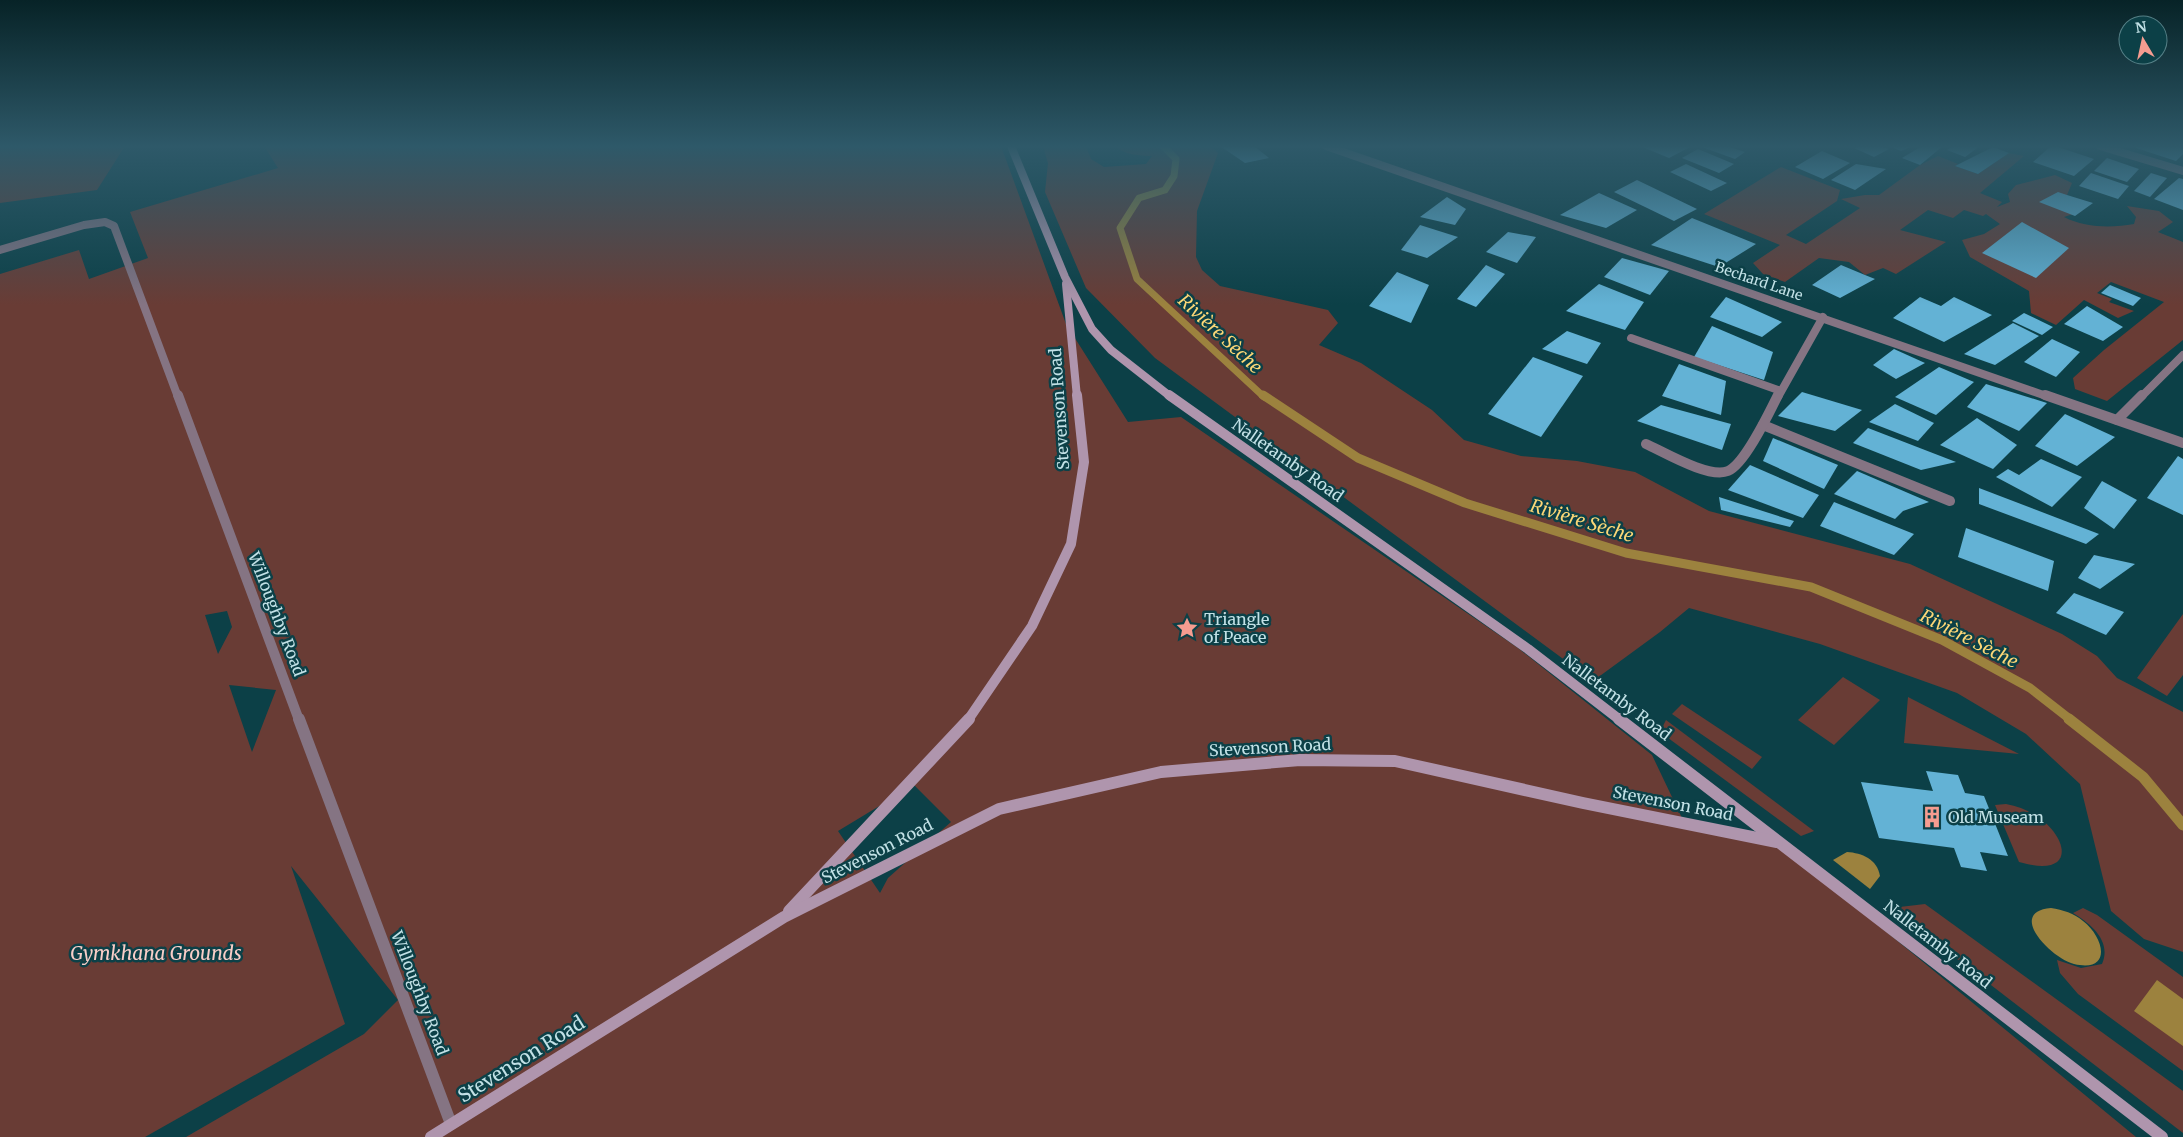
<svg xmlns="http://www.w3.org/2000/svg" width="2183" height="1137" font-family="Merriweather,serif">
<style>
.green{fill:#693c35;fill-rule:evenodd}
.water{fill:#9c823e}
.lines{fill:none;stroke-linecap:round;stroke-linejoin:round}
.stream-far2{stroke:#9c823e;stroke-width:7}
.stream-far1{stroke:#9c823e;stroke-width:9}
.stream{stroke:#9c823e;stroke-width:11}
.building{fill:#63b2d5}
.street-far2{stroke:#857483;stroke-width:8}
.street-far1{stroke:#857483;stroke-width:10}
.street{stroke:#857483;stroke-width:12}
.secondary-far2{stroke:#af95ad;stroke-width:8}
.secondary-far1{stroke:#af95ad;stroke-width:10}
.secondary{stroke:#af95ad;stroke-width:12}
.labels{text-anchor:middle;stroke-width:5;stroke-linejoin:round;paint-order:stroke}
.far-street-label{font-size:14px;fill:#c2e1e6;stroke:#0c4047}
.street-label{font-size:16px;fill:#c2e1e6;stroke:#0c4047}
.poi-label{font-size:16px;fill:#c2e1e6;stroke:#0c4047;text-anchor:start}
.water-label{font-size:18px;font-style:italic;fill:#fcd777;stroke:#0c4047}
.near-park-label{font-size:19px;font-style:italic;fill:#f9cec8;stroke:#0c4047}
.near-street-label{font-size:19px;fill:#c2e1e6;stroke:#0c4047}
</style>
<rect width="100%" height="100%" fill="#0c4047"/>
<g class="green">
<path d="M62,146H125L97,190L0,203V148Z"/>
<path d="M264,146H1001L1066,324L1128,422L1181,417L1518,648L1652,755L1682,818L1788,851L2136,1137H186L364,1034L398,1000L291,866L345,1024L145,1137H0V274L79,250L89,279L148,258L130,212L278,168ZM227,611L232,627L218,654L205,615ZM229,685L276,690L252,752ZM914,785L951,822L888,878L880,893L838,831Z"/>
<path d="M1043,146H1086L1091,159L1104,167L1146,164L1152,156C1138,155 1127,156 1115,146H1211L1218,153L1197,211L1196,257L1202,270L1220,286L1328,310L1338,323L1319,345L1361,363L1432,410L1464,440L1521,456L1577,461L1635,472L1709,511L1910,564L2062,634L2097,656L2117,678L2183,712V952L2144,939L2111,911L2080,784L2026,734L1957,693L1820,644L1689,608L1660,632L1593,681L1155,358L1086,288L1045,192L1048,163Z"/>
<path d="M2009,153L2024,156L1980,193L2002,202L1997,207L2010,202L2008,194L2016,185L2055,175L2072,183L2067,195L2063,199L2082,211L2064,217C2085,228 2112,228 2134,224L2136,217L2127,206L2159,211L2173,222L2158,232L2183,242V340L2107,401L2075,389L2073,378L2104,350L2164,302L2111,282L2097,293L2112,299L2109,302L2134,311L2118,318L2084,300L2056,325L2031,313L2029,291L1970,257L1962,240L1984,234L2000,224L1986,214L1983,216L1964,210L1953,218L1928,210L1900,230L1946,242L1896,274L1883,268L1865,275L1849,262L1819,258L1785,282L1763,274L1753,263L1780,245L1704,214L1781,167L1840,190L1837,201L1786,235L1806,244L1860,208L1841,199L1865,195H1879L1920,165L1938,156L1958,164L1955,166L1978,174Z"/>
<path d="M2183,614V675L2167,696L2137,678Z"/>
<path d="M1843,677L1880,700L1834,745L1798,720Z"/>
<path d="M1908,697L2019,754L1904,743Z"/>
<path d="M1682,704L1762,757L1752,769L1672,714Z"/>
<path d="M1666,720L1814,831L1801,836L1660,732Z"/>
<path d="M2006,804C2062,813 2091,883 2019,862L1995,805Z"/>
<path d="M1925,904L2183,1091V1133L1891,908Z"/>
<path d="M2083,908L2097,915L2183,977V1071L2078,994L2060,973L2057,960L2081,968L2102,964C2112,941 2091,924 2073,913Z"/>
</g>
<g class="water">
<path d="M1847,852C1862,853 1877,859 1880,876L1870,889L1833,860Z"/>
<path d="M2051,908C2063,910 2074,913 2083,921C2105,938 2112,973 2074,964C2051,958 2006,912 2051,908Z"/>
<path d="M2157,980L2183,999V1046L2134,1011Z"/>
</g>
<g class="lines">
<path class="stream-far2" d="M1163,146L1176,159L1174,176L1165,190L1139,198L1120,228L1137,279L1264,397"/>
<path class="stream-far1" d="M1263,395L1358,458L1465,503L1626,553L1811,587L1942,640L2030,688L2071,720"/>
<path class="stream" d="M2069,719L2143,777L2183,825"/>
</g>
<g class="building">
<path d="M1220,146H1254L1269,158L1245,163Z"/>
<path d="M1640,146H1692L1669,158Z"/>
<path d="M1699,146H1727L1745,152L1735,159Z"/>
<path d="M1860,146H1880L1889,149L1874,157L1854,148Z"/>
<path d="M1889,146H1913L1901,151Z"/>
<path d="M1922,146H1943L1920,165L1902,158Z"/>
<path d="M1953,146H1980L1965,157L1947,150Z"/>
<path d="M2051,146H2055L2094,159L2074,176L2033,162Z"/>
<path d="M2130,146H2183L2181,148L2183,149V154L2176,161Z"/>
<path d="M1993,147L2009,153L1978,174L1955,166Z"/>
<path d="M1698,149L1734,164L1719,173L1682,158Z"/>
<path d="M1822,151L1850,163L1823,179L1795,167Z"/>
<path d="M2107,158L2139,169L2127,182L2094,171Z"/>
<path d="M1686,164L1727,183L1711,191L1670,172Z"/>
<path d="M1856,164L1886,169L1855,190L1831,180Z"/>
<path d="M2091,173L2129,186L2118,199L2079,186Z"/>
<path d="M2151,173L2167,178L2150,197L2134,191Z"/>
<path d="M2179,178L2183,179V210L2154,199Z"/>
<path d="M1637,180L1697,209L1674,221L1614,192Z"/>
<path d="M2058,192L2067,195L2093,203L2075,216L2039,202Z"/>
<path d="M1599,193L1637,210L1606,228L1560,215Z"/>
<path d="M1447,197L1466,209L1455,225L1420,217Z"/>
<path d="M1692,218L1756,244L1719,267L1651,245Z"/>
<path d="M2022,222L2069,248L2036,278L1982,253Z"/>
<path d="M1420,225L1458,237L1427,258L1401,250Z"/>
<path d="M1508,232L1536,237L1517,263L1486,252Z"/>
<path d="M1622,258L1669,271L1650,295L1604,277Z"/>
<path d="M1486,265L1505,274L1476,307L1457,299Z"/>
<path d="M1841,265L1865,275L1875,279L1840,298L1812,285Z"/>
<path d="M1397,272L1429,285L1411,323L1369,306Z"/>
<path d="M1599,284L1644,302L1625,330L1566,311Z"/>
<path d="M2110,285L2141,298L2133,306L2101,293Z"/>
<path d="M1726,297L1782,322L1762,337L1710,317Z"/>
<path d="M1920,297L1941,306L1954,297L1992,315L1944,342L1893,318Z"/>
<path d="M2087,306L2123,327L2103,341L2064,324Z"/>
<path d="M2024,313L2053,327L2042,335L2012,321Z"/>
<path d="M2013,323L2039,336L1995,365L1964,354Z"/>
<path d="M1712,326L1773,352L1764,380L1694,357Z"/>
<path d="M1567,331L1601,343L1587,364L1542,349Z"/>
<path d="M2052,339L2080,352L2056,377L2024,362Z"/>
<path d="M1894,349L1925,363L1896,379L1873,365Z"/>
<path d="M1533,357L1583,376L1541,437L1488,414Z"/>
<path d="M1679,364L1726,381L1721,415L1662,396Z"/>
<path d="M1939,367L1974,382L1936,415L1895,397Z"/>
<path d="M1986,384L2047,403L2019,431L1967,407Z"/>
<path d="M1802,392L1862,410L1835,431L1778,416Z"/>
<path d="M1895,404L1934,423L1918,441L1869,422Z"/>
<path d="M1661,405L1731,424L1722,450L1637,421Z"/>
<path d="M2065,414L2115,437L2077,466L2035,446Z"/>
<path d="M1977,418L2017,445L1993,469L1940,445Z"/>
<path d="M1868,428L1956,462L1921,470L1853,443Z"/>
<path d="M1773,438L1838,465L1824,489L1763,461Z"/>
<path d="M2178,456L2183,459V515L2147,498Z"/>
<path d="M2041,459L2082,477L2052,507L1996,477L2008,469L2019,475Z"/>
<path d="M1750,465L1819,495L1803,518L1728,490Z"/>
<path d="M1857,471L1929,502L1903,511L1895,519L1834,494Z"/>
<path d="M2102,481L2137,500L2114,529L2084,508Z"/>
<path d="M1979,488L2099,534L2086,544L1979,504Z"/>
<path d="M1719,497L1794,521L1790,527L1721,510Z"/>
<path d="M1834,502L1914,534L1894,555L1820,526Z"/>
<path d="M1966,528L2054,561L2048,591L1958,557Z"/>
<path d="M2094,555L2135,564L2100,589L2078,578Z"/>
<path d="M2074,593L2124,612L2106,635L2056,613Z"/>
<path d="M1926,771L1958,775L1965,793L1984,796L2008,856L1980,852L1987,871L1961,867L1954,848L1879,838L1861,782L1933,791Z"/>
</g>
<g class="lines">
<g class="street-far2">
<path d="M1326,146L2049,397"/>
<path d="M2100,146L2183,171"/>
<path d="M0,250L84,225L105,222L114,226L178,397"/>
<path d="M1631,338L1781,391"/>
<path d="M1778,397L1823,317"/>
<path d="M2141,397L2183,355"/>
</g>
<g class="street-far1">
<path d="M178,395L299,720"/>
<path d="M2045,395L2183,443"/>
<path d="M2117,420L2142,395"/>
<path d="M1763,425L1950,501"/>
<path d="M1646,444C1664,452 1709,479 1728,471C1745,464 1769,413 1778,395"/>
</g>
<path class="street" d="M299,719L451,1124"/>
<g class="secondary-far2">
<path d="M1011,146L1065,277L1092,329L1111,350L1171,397"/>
<path d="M1066,284L1077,397"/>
</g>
<g class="secondary-far1">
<path d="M1169,395L1528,649L1620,720"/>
<path d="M968,720L1032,626L1071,544L1084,462L1077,395"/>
</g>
<g class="secondary">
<path d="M1619,719L2162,1137"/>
<path d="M789,911L969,719"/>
<path d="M431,1137L784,917L999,809L1161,772L1300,760L1395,761L1583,803L1777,842"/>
</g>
</g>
<linearGradient id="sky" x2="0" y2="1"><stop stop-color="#072327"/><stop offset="0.48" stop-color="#2e5969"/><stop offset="1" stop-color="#2e5969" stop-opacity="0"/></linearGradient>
<rect width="2183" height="305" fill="url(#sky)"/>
<defs>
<g id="sight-bare" transform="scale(1.725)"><path d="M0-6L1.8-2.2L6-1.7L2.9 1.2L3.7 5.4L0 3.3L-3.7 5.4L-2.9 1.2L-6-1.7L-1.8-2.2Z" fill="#f59c90" stroke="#0c4047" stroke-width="2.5" paint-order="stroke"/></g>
<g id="building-bare" transform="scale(1.725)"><path d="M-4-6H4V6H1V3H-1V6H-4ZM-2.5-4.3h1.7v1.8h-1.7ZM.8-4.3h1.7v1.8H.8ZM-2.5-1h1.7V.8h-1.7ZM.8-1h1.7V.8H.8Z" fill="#f59c90" stroke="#0c4047" stroke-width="2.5" paint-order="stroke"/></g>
</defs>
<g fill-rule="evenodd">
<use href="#sight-bare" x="1187" y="628"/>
<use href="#building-bare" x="1932" y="817"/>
</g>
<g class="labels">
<g class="far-street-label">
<text transform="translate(1759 281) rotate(19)" y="5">Bechard Lane</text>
</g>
<g class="street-label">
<text transform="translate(1059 409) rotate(-94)" y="6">Stevenson Road</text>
<text transform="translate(1288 460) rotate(35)" y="6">Nalletamby Road</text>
<text transform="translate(277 614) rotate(69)" y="6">Willoughby Road</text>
<text transform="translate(1617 697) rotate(37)" y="6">Nalletamby Road</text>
<text transform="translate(1270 747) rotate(-3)" y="6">Stevenson Road</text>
<text transform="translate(1673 803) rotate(11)" y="6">Stevenson Road</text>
<text transform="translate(877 851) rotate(-27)" y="6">Stevenson Road</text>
<text transform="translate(1938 944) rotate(38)" y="6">Nalletamby Road</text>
<text transform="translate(420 993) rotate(69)" y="6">Willoughby Road</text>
</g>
<g class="poi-label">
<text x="1204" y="625">Triangle<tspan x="1204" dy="18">of Peace</tspan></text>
<text x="1948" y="823">Old Museam</text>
</g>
<g class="water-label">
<text transform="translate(1220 334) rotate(43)" y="6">Rivière Sèche</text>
<text transform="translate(1582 521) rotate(17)" y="6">Rivière Sèche</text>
<text transform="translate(1969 639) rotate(27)" y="6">Rivière Sèche</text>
</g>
<g class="near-park-label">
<text x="156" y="960">Gymkhana Grounds</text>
</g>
<g class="near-street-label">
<text transform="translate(521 1059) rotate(-32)" y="7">Stevenson Road</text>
</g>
</g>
<g transform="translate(2143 40) rotate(351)"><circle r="24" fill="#0c4047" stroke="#558087"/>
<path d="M0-4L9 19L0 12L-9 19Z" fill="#f59c90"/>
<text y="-8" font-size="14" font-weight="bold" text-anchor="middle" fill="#c2e1e6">N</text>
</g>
</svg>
